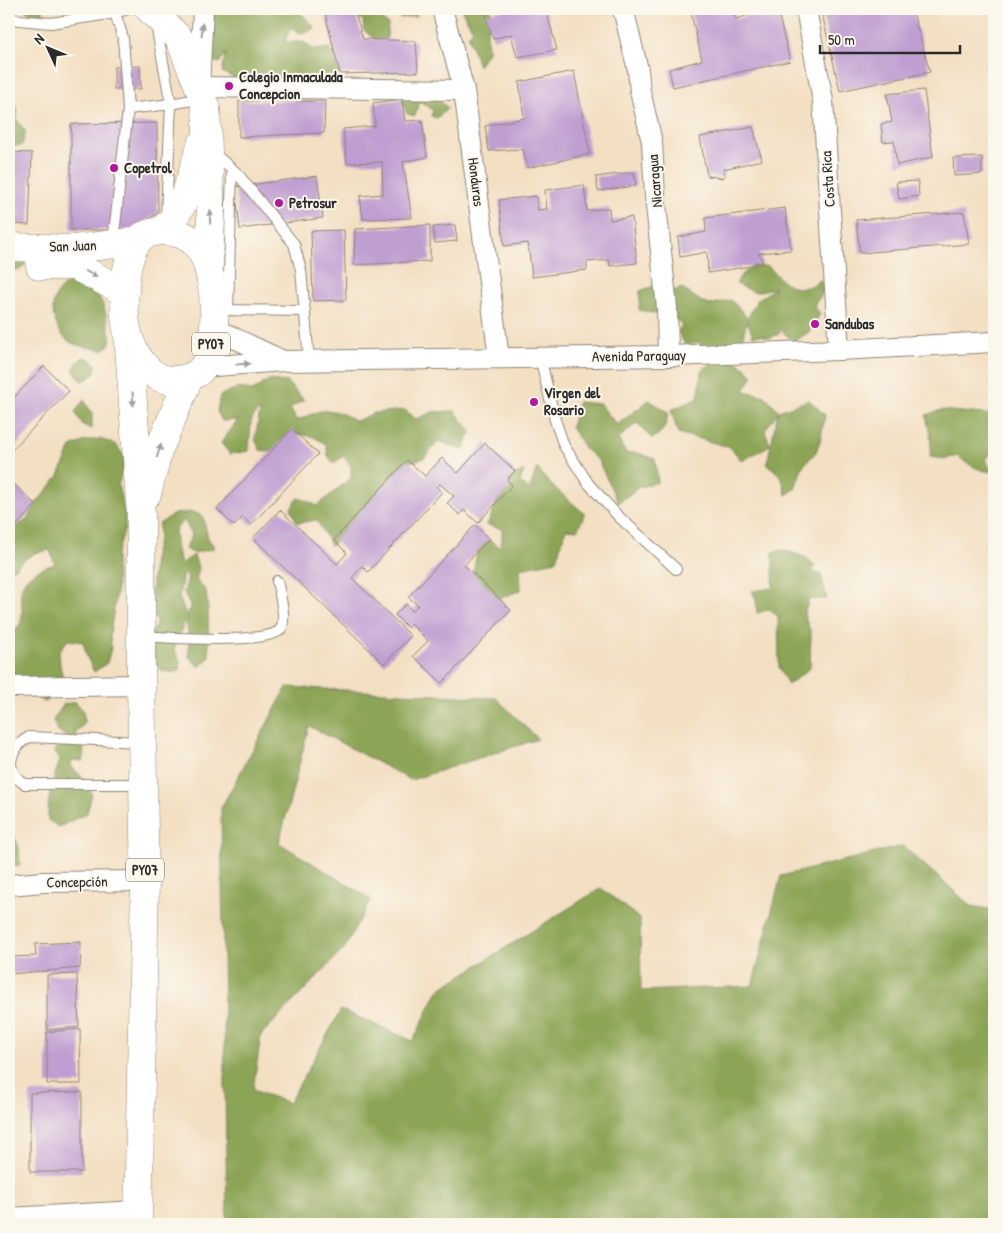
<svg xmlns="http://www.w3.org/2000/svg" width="1003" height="1233" font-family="'Patrick Hand',sans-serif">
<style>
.forest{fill:#8ca455;stroke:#5c6840}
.building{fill:#bf9ed1}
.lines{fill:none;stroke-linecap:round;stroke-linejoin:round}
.lane-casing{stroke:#8f8576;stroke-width:12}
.street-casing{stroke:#8f8576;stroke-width:22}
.secondary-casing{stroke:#8f8576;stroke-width:29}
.highway-casing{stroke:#8f8576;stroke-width:29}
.lane{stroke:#fff;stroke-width:10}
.street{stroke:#fff;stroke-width:20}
.secondary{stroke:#fff;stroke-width:28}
.highway{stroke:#fff;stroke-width:28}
.oneway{fill:#a0a0a0}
.poi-dot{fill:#b5179e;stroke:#fbf7ec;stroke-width:2}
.labels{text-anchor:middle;stroke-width:4;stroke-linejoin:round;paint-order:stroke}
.shield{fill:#fbf7ec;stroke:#696865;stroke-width:1}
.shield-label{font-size:14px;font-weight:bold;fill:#2b2b2b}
.poi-label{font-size:15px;font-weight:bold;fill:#2b2b2b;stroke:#fbf7ec;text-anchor:start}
.street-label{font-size:15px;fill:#2b2b2b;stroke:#fbf7ec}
</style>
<rect width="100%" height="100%" fill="#fbf7ec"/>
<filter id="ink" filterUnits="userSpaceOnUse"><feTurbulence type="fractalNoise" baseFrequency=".02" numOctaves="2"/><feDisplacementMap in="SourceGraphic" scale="10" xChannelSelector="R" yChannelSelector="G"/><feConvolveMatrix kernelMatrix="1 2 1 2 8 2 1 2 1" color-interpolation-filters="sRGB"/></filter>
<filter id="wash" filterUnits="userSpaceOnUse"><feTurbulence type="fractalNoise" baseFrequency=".0096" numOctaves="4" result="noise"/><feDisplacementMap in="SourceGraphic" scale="20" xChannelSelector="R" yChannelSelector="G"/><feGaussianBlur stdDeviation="1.12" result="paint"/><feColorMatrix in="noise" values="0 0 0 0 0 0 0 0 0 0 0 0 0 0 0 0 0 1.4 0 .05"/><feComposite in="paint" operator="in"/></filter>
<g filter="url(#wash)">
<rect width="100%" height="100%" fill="#f3dfc2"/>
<g class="forest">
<path d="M24,9H44L41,16H31Z"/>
<path d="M214,9H297L315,28L304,34L290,29L285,42H304L314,50L330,48L340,74L330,84L319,73L313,80L269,88L265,73L255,75L243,83L222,72L226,53L219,63L211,60Z"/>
<path d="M355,9H367L369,14L377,16L388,24L387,38C375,40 372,38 364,30L363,20L356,16Z"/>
<path d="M398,9H414L417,16L400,18Z"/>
<path d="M461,9H490L494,20L487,27L488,52L478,66L468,35L473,30Z"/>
<path d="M402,99H437L448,108L437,118L431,116L433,110L420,101L415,116L407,114Z"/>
<path d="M9,103L13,104L17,108V120L26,132L22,145L14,146L9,139Z"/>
<path d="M9,242L29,261L20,270H9Z"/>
<path d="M752,266H768C784,284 798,297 820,280L826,289L814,305L820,314L809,332L795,341L787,336L781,329L779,334L769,338L761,335L753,336L747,321L742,340L730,349L702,351L700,342L686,346L678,332L682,325L673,318L639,310L640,291L662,283L670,292L682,288L702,302L709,305L731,300L742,311L747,319L757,300L775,288L755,292L736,284L741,275Z"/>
<path d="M76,279C99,286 106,308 109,329C110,334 112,340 109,345C107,347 105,348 103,350C93,348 81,347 72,343C65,340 60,333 57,326C48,304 54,289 76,279Z"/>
<path d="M725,354L745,367L753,375L744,391L765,396L779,411L809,400L825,415L821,438L816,452L802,467L795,489L786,495L782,478L767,463L778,412L765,430L770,445L742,461L730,447L678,433L671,410L698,398L702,370Z"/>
<path d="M83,357L91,359L96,364C96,375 92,378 82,381L73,370L77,363Z"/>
<path d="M268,380L287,382L304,400L290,408L297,421C322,408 331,406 356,421L374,413L405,410L416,419L433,412L455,411L471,432L463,450L439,441L424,458L405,463L331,546L317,520L297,523L291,508L298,498L308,501L317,506L351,478V466L343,456L334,464L328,456L326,444L314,437L298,434L271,452L260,450L255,439L260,411L257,412L251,421L249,451L230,454L221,443L238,420L222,421L217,411L220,396C231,389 240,386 253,391Z"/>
<path d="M84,400L92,414V429L83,425L75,412Z"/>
<path d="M649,400L668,412C666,427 665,430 652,439L637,423L618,439L626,453H638L655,459L658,482L639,487L618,503L598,460L585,449L571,427L578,402L600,404L617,425Z"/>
<path d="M941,410L994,415V452L985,459L993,472C979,471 968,465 958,456L945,459L930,457L931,439L926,415Z"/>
<path d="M101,439L116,445L126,458L118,486L125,513V528L116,556L117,588L110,634L111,648L107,663L94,672L87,657L83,642L68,640L59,651L60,666L64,681L57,694L45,702L31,695L18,687L9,701V636C12,633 18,628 20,624C23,618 22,607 21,600C18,577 36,570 55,564L50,550L35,553L22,561L9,573V529L14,528L28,519L37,502L59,476L71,447L85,441Z"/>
<path d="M537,468L548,482L585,514L577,530L566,529L556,561L520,568L521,590L499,599L471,585L477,552L487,539L500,547L502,541V529L487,525L507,480L524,470L520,482L529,490Z"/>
<path d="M192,512L203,516L208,538L215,548L194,553L185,549L192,535L184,520L175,530L177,551L181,564L194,555L199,570L196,579L206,591L208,608L209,658L199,667L189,657L188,631L186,624L190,606L184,592L188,578L183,573L179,598L187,616L174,649L181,663L178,672H164L154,663L152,634L157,621L150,611L154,555L159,538V524L174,514Z"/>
<path d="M783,550L805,557L816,566L811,571L821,575L827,599H809L804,615L811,633L810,668L788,685L779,667L778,617L770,609L757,613L756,599L752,591L773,588V552Z"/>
<path d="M287,687L496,698L538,739L411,780L309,726L279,843L371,899L344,949L261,1035L253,1090L289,1103L341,1010L413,1041L438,990L601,888L640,919L641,991L752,986L781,876L903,846L971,906L994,910V1224H227L221,808Z"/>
<path d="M76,702L83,711L85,723L75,734L83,742L84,761L72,760L71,766L85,780L92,794L87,813L59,827L48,820C47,799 52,781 60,761L54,751L66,736L57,731L53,720L64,704Z"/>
<path d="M9,814L12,831L19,847L20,866L9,865Z"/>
</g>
<g id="blocks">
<g class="building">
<path d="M324,9H354L363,39L416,41L418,72L340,74Z"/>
<path d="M503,9H546L557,50L517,57L511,34L493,39L485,14Z"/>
<path d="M690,9H733L736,19L768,9H777L790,61L673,87L669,69L702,60Z"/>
<path d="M821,9H912L930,72L840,91Z"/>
<path d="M140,66L141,89H114V67Z"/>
<path d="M574,71L590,154L527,168L523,149L489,151L485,126L524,118L519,82Z"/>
<path d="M924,90L933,157L897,165L894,141L883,142L881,124L892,122L887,94Z"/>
<path d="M402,99L405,121L422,120L427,157L403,162L412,218L363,219L360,196L383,194L382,162L347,163L343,129L375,126L373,103Z"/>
<path d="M239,101H325L324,133L239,137Z"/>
<path d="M157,123L158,213L131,230H71V124Z"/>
<path d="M753,127L762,160L724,169V178L707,176L700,137Z"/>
<path d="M9,152L32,153L29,225L9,224Z"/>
<path d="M982,157V174L954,176L953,158Z"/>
<path d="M634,172L636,186L598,191L596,177Z"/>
<path d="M317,176L323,218L240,229L235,187Z"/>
<path d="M918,181L919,196L899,199L896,182Z"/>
<path d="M584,185L587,211L609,208L610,220L632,217L637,263L610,266L609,260L587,262V270L532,277L528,243L504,246L499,200L536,196L538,210L547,209L545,190Z"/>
<path d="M785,208L791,250L759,253L763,264L708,273L707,252L680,257L678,237L706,232L705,218Z"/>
<path d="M964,212L969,244L860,253L856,220Z"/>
<path d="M430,225V261L354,265L355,229Z"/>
<path d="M455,225L457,241L435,243L433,227Z"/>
<path d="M344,230L346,300L313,301L311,231Z"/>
<path d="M44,366L69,391L9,453V403Z"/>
<path d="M292,429L318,454L251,525L243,517L234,526L217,509Z"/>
<path d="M485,443L515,471L507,480L512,485L478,523L464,510L460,515L447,503L454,496L440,484L436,487L442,492L368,572L362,566L352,578L411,636L384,664L253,538L280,510L337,564L347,553L334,540L407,460L425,476L442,458L458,473Z"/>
<path d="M14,484L36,505L9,534V489Z"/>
<path d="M475,525L489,539L464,565L511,610L442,683L413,656L428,641L411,624L408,628L395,615L406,604L412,611L418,605L408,597Z"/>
<path d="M81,942L80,968L9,974V957L36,956L35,944Z"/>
<path d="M77,974L79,1027L47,1030V975Z"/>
<path d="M80,1029L81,1084H47V1032Z"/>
<path d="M82,1092V1172H30V1093Z"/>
</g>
</g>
</g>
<g filter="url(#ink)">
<use href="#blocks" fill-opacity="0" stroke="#8f8576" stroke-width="1"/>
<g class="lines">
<g class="lane-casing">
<g id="lane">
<path d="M115,13L123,38L128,109L171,104L202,98"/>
<path d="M9,19L51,23L115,13L128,9"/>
<path d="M156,25L171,104L166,216"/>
<path d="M212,152L237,173L294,244L301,270L309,360"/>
<path d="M113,243L128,109"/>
<path d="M221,310L305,311"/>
<path d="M228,310L232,169"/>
<path d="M540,357L555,420L564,446L588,483L618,516L676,569"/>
<path d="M142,636C166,638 266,644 280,630C288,621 279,592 277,581"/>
<path d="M141,742L29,737C9,749 3,771 25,784H142"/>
</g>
</g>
<g class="street-casing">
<g id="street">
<path d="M203,9L199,87L464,90"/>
<path d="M442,9L464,90L499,358"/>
<path d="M623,9L638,70L640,91L652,142L655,196L667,308L668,356"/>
<path d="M806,9L823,101L839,350"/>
<path d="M213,328L281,360"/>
<path d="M203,367L283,361L668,356L839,350L994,342"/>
<path d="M9,687L141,685"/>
<path d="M9,885L43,882L145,881"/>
<path d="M9,1218L137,1211"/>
</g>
</g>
<g class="secondary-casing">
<g id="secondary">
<path d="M9,247L74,249L138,241"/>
<path d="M40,266H75L125,292"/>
</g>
</g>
<g class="highway-casing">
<g id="highway">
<path d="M149,9L179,38L199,87L206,108L211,217L209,265"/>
<path d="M161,231C176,231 189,235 198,247C216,268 221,345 203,367C197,376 186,379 176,380C151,383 134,355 128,334C122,310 122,251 143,236C149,232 155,232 161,231Z"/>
<path d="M161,231L174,218L183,203L201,145"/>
<path d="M128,333L141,515V685L145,881L138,1224"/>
<path d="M147,494L159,449L189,378"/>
</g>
</g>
<use href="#lane" class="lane"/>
<use href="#street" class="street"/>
<use href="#secondary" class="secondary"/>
<use href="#highway" class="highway"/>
</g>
<defs><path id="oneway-solid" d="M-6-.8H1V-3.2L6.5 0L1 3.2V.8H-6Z" transform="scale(1.25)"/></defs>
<g class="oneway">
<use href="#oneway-solid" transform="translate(202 30) rotate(-87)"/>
<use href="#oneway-solid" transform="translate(210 217) rotate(-90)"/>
<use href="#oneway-solid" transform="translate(91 274) rotate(28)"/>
<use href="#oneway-solid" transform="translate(243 364) rotate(-4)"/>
<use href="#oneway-solid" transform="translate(133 399) rotate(86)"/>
<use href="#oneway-solid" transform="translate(159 451) rotate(-72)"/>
</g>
</g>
<g class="poi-dot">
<circle cx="229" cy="86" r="5"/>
<circle cx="114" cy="168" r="5"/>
<circle cx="279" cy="203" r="5"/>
<circle cx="815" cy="324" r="5"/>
<circle cx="534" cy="402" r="5"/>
</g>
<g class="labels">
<g class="shield">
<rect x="192" y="332.5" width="38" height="23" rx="4"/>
<rect x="126" y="858.5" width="38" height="23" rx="4"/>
</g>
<g class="shield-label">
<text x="211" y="349">PY07</text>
<text x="145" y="875">PY07</text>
</g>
<g class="poi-label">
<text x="239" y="82">Colegio Inmaculada<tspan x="239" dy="17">Concepcion</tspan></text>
<text x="124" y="173">Copetrol</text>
<text x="289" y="208">Petrosur</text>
<text x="825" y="329">Sandubas</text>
<text x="544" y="398">Virgen del<tspan x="544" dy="17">Rosario</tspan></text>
</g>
<g class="street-label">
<text transform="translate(828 179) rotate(-94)" y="5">Costa Rica</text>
<text transform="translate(655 181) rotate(-95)" y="5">Nicaragua</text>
<text transform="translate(476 182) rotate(83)" y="5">Honduras</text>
<text transform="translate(73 246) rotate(-2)" y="5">San Juan</text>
<text transform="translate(639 356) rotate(-1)" y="5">Avenida Paraguay</text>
<text transform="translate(77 882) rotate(-1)" y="5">Concepción</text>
</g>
</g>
<rect width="1003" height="1233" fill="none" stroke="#fbf7ec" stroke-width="30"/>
<g transform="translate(48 48) rotate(314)" stroke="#fbf7ec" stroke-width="4" paint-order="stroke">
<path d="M0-4L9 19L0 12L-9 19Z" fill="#2b2b2b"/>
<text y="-8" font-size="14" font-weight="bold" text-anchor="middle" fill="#2b2b2b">N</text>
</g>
<path d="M820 45v8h140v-8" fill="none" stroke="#2b2b2b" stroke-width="2.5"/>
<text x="828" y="45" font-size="15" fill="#2b2b2b" stroke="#fbf7ec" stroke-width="4" paint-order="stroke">50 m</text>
</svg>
